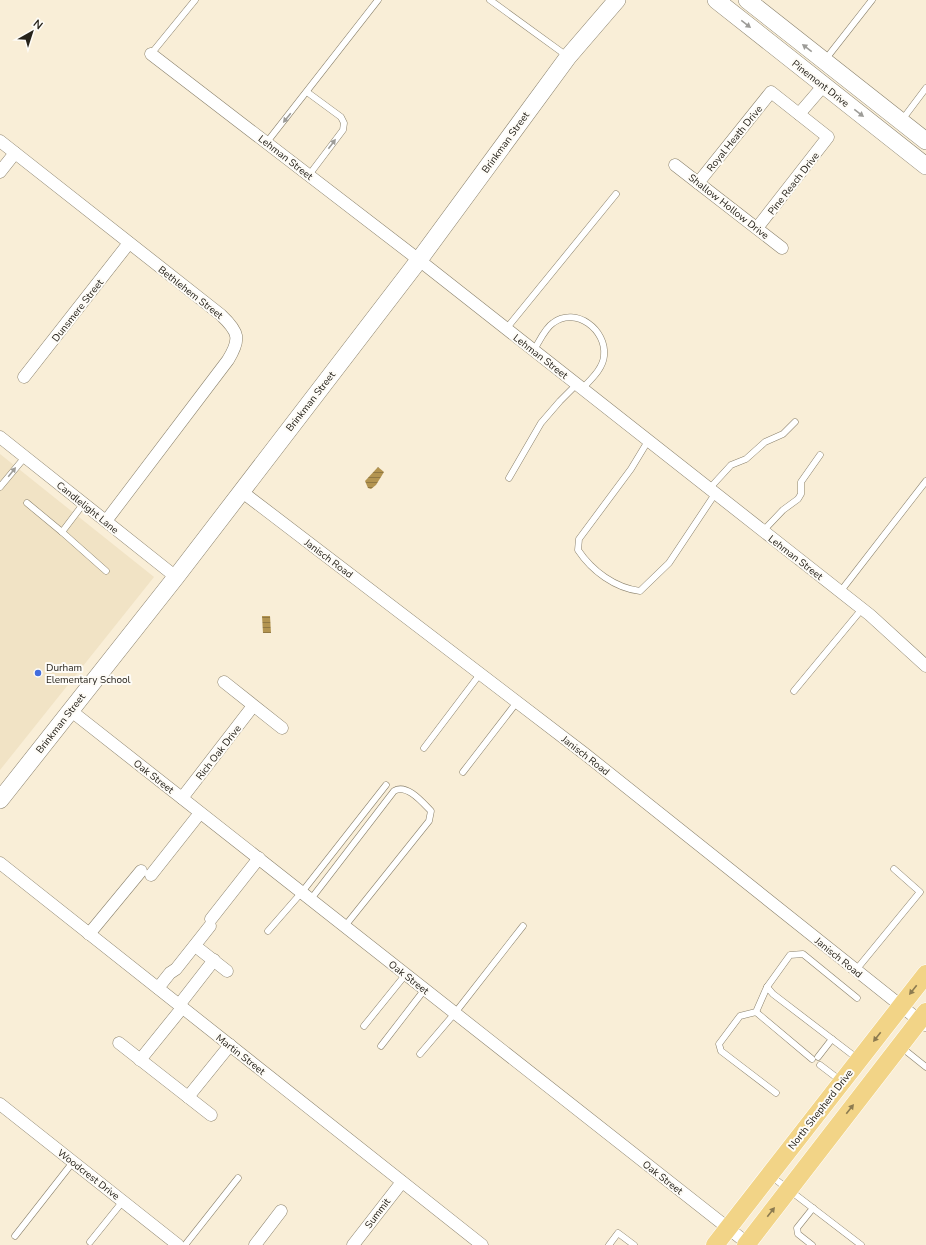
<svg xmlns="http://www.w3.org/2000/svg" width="926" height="1245" font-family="'Nunito Sans',sans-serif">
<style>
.built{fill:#f1e3c5}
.water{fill:url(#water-rules)}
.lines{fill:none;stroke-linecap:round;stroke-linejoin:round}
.lane-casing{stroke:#8a816c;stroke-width:7}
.street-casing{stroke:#8a816c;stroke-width:13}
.secondary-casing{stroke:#8a816c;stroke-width:18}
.primary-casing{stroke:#fff;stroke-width:19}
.lane{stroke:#fff;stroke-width:6}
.street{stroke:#fff;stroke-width:12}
.secondary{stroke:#fff;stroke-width:17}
.primary{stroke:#f2d487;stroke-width:18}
.oneway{fill:#9d9c98}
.oneway2{fill:#8c7b50}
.poi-dot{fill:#426dde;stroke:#fefcf7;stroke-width:1.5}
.labels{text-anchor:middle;stroke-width:4;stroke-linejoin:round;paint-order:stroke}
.street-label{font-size:10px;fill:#26221a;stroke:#fefcf7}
.poi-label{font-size:10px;fill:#26221a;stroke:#fefcf7;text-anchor:start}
</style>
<defs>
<pattern id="water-rules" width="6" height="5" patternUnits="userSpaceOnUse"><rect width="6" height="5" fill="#b39450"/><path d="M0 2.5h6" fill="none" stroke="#917842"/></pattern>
</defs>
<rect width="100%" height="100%" fill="#f9eed7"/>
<path class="built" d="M0,454L154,577L0,770Z"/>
<g class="water">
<path d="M378,467L384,472L376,485L371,489L368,488L365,481Z"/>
<path d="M262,616H270L271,633H263Z"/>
</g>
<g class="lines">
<g class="lane-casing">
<g id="lane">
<path d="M490,0L567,56"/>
<path d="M151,54L195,0"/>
<path d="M825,60L872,0"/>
<path d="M307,92L341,117L344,123L343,130L309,175"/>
<path d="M902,120L926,88"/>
<path d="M267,142L378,0"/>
<path d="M506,329L616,194"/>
<path d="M534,350C539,342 545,328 553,323C576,306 607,330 604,356C603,369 590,380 582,389"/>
<path d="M648,441L631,469L579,539L578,550C592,571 615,588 640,591L669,563L715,494"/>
<path d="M509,478L541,423L560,401L577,384"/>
<path d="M0,487L25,457"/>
<path d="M709,489L731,465L746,459L765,442L783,434L795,422"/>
<path d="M27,503L62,532"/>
<path d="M84,503L62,532L106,571"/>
<path d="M763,531L783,510L798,499L801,494V482L820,455"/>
<path d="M840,592L926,481"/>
<path d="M794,691L862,609"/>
<path d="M424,748L480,674"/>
<path d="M463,772L517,702"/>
<path d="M311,899L394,791C407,783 423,803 431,811L429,821L345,926"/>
<path d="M268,931L302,892L386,785"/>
<path d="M856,970L920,892L894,869"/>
<path d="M767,987L790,955L803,954L857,998"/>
<path d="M756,1012L812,1059"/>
<path d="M364,1026L406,974"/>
<path d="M381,1046L425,989"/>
<path d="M901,1047L926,1067"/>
<path d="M420,1054L455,1013L523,926"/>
<path d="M818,1057L832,1039"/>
<path d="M820,1065L841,1081"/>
<path d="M776,1093L721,1051L719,1044L740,1016L756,1012L767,987L773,994L858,1059"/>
<path d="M771,1176L861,1245"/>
<path d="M15,1236L73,1162"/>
<path d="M90,1242L123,1201"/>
<path d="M185,1245L238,1178"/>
<path d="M609,1245L618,1233L634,1245"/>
<path d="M812,1245L798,1234L797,1228L813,1208"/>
</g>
</g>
<g class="street-casing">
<g id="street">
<path d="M151,54L419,260L870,615L926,666"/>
<path d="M799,114L824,85"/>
<path d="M0,141L221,315C239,332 241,339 228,360L106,521"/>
<path d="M675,165L782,248"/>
<path d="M0,172L15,153"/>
<path d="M698,183L771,92L828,137L757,228"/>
<path d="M24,377L129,243"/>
<path d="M0,437L176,577"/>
<path d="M241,491L585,754L925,1025"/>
<path d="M224,682L282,728"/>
<path d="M70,710L747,1243"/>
<path d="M182,798L253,706"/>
<path d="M0,863L482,1245"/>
<path d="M151,875L200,813"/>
<path d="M211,919L259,858"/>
<path d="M89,934L141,871"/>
<path d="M199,949L227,971"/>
<path d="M158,988L170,973L176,969L210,926"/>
<path d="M179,1005L214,960"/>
<path d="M119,1043L211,1115"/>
<path d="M140,1060L182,1008"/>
<path d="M188,1097L230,1045"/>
<path d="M0,1104L178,1245"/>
<path d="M255,1245L281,1211"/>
<path d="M353,1245L402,1182"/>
</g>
</g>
<g class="secondary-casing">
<g id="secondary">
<path d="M716,0L926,166"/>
<path d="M747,0L926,141"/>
<path d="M0,800L176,577L419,260L568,57L617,0"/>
</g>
</g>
<g class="primary-casing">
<g id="primary">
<path d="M715,1245L926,974"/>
<path d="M746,1245L926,1012"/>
</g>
</g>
<use href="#lane" class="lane"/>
<use href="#street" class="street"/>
<use href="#secondary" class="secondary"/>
<use href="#primary" class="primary"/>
</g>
<defs><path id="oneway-solid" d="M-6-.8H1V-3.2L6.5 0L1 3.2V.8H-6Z"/></defs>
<g class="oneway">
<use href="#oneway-solid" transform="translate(746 24) rotate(38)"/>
<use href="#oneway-solid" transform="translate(807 48) rotate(-142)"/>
<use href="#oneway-solid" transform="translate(859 113) rotate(38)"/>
<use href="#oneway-solid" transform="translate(287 118) rotate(129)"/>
<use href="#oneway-solid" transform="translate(332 144) rotate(-53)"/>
<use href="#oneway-solid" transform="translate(12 472) rotate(-51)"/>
</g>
<g class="oneway2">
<use href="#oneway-solid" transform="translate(913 990) rotate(128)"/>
<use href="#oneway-solid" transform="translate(877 1037) rotate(128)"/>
<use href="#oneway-solid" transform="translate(850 1109) rotate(-52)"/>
<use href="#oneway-solid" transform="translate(771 1212) rotate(-52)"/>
</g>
<circle class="poi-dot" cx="38" cy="673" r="4"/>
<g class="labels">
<g class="street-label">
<text transform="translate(821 83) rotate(38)" y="4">Pinemont Drive</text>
<text transform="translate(734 138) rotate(-51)" y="4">Royal Heath Drive</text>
<text transform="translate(505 142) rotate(-54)" y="4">Brinkman Street</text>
<text transform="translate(286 157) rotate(38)" y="4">Lehman Street</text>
<text transform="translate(793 183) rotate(-52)" y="4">Pine Reach Drive</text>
<text transform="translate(729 206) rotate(38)" y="4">Shallow Hollow Drive</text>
<text transform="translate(191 292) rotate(38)" y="4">Bethlehem Street</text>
<text transform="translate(77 310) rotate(-52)" y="4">Dunsmere Street</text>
<text transform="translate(541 356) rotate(38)" y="4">Lehman Street</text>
<text transform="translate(310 401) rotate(-52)" y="4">Brinkman Street</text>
<text transform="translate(88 507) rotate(39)" y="4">Candlelight Lane</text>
<text transform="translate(796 557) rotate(38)" y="4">Lehman Street</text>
<text transform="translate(329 558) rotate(37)" y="4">Janisch Road</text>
<text transform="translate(60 723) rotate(-52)" y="4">Brinkman Street</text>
<text transform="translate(218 752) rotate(-52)" y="4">Rich Oak Drive</text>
<text transform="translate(586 755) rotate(38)" y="4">Janisch Road</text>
<text transform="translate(154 776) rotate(38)" y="4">Oak Street</text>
<text transform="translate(839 957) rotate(39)" y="4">Janisch Road</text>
<text transform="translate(409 977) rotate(38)" y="4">Oak Street</text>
<text transform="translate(241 1054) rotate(38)" y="4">Martin Street</text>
<text transform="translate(820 1109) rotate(-52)" y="4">North Shepherd Drive</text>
<text transform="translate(89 1174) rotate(38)" y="4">Woodcrest Drive</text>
<text transform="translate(663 1177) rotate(38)" y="4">Oak Street</text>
<text transform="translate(377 1213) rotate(-53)" y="4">Summit</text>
</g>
<g class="poi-label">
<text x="46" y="671">Durham<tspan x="46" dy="12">Elementary School</tspan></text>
</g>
</g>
<g transform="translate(32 32) rotate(39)" stroke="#fefcf7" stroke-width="3" paint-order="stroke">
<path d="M0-3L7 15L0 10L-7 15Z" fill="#26221a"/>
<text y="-6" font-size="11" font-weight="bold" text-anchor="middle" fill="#26221a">N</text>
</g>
</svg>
